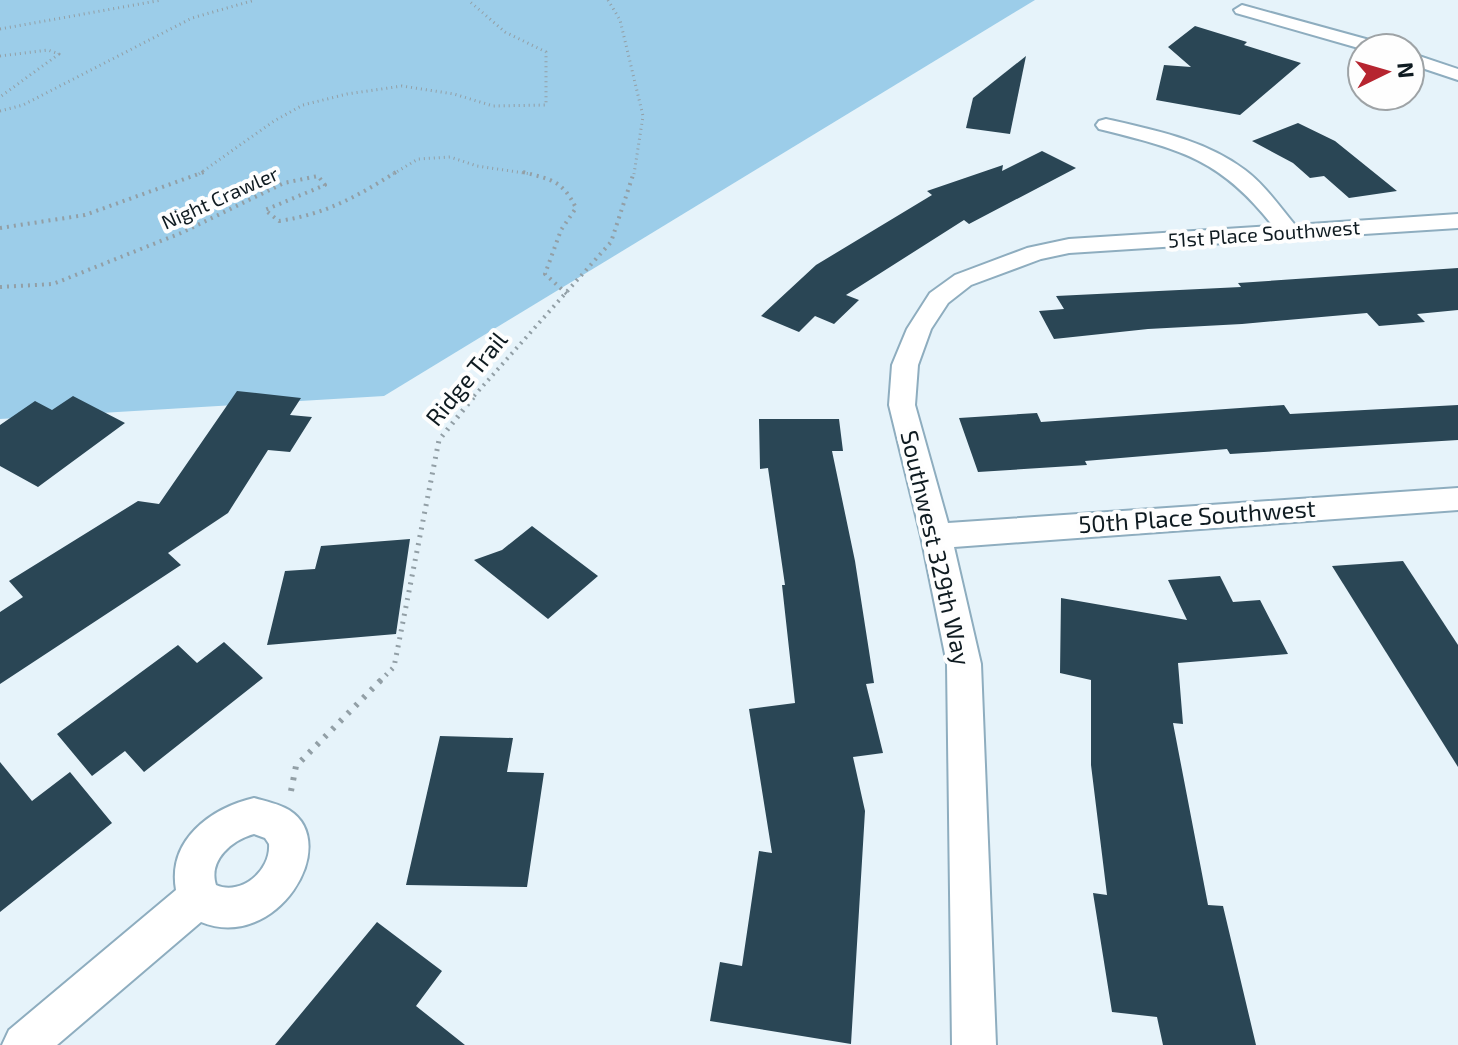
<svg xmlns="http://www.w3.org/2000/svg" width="1458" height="1045" font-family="'Exo 2',sans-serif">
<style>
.green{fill:#9ccde9}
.building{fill:#2a4655}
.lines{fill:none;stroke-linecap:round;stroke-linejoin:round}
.minor-casing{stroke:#8eadbf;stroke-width:4}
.path-far3{stroke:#929fa6;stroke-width:3;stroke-dasharray:1 4;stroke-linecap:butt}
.path-far2{stroke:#929fa6;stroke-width:4;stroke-dasharray:2 5;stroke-linecap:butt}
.path-far1{stroke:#929fa6;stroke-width:5;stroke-dasharray:2 6;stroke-linecap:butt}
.path{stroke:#929fa6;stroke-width:6;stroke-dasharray:3 8;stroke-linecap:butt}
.minor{fill:#fff;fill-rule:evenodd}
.labels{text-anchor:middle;stroke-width:8;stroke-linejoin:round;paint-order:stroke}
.far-street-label{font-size:20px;fill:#0f1b21;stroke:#fefefe}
.street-label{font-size:24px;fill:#0f1b21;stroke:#fefefe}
</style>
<rect width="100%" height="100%" fill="#e6f3fa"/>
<path class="green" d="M0,0H1035L384,396L0,419Z"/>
<g class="building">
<path d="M1195,26L1247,42L1244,45L1301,63L1240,115L1156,100L1164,65L1191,67L1168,47Z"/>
<path d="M1026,56L1010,134L966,128L973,98Z"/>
<path d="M1298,123L1335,141L1397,191L1349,198L1324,176L1310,178L1293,163L1252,141Z"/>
<path d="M1042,151L1076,168L969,224L964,220L846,295L859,300L834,324L815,316L799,332L761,316L816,265L932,195L927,191L1003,165L1002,171Z"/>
<path d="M1458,268V310L1417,314L1425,322L1379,326L1367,313L1242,324L1148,329L1054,339L1039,311L1064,309L1056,296L1241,287L1238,283Z"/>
<path d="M237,391L301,398L290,415L312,417L290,452L268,450L228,513L168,553L181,565L0,684V612L23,597L9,581L138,501L159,504Z"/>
<path d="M73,396L125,423L38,487L0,466V425L35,401L52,410Z"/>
<path d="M1284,405L1290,414L1458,405V440L1230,454L1227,449L1085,461L1087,465L978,472L959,418L1037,413L1041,422Z"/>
<path d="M759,419H839L843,451H832L855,561L874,683L866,684L883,753L853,757L865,811L851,1044L710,1021L720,962L742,966L759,851L772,853L749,709L795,703L782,585H785L768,468L760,469Z"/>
<path d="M532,526L598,576L548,619L474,560L502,550Z"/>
<path d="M410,539L396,634L267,645L285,571L315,569L321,546Z"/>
<path d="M1403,561L1458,645V767L1332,566Z"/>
<path d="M1220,576L1233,602L1260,600L1288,654L1178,663L1183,724L1173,723L1208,905L1223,906L1256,1045H1163L1157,1017L1112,1012L1093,893L1107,895L1091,765V680L1060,673L1061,598L1187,620L1168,580Z"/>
<path d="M224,642L263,678L144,772L125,751L92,776L57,734L178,645L197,663Z"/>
<path d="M440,736L513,738L507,772L544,773L527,887L406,885Z"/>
<path d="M0,762L32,801L70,772L112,823L0,912Z"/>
<path d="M377,922L442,971L416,1006L465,1045H275Z"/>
</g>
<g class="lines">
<g class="minor-casing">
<g id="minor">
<path d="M1242,5L1384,44L1387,48L1362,49L1236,13L1234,10Z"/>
<path d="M1410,53L1458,69V80L1410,64Z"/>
<path d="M1106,119C1154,130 1205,140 1245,170C1265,185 1279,206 1295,225L1458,214V228L1069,253L1041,259L971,285L948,303L931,329L918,365L915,405L948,523L1458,488V510L954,547L981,664L996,1045H952L947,664L921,536L889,405L892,365L907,329L930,293L955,275L1027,248L1069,239L1273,226C1220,158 1179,149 1099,129L1096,125L1099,121Z"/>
<path d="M254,798C265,801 279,804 289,810C343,844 276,953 201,922L57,1045H2L9,1030L176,890C167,840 211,808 254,798ZM254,834L265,838L269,844C271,871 241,896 216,885C208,860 232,840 254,834Z"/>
</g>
</g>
<g class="path-far3">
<path d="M608,0L620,20L643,116L634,174"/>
<path d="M0,29L162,0"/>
<path d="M0,56L48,50L59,54L0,97"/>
<path d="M0,111L23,105L192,18L255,0"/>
<path d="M199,174L274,121L303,105L347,94L402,86L454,94L493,106L546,105V52L505,32L468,0"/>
<path d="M393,174L418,159L450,157L477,166L531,174"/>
</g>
<g class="path-far2">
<path d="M523,172C552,180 562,180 576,208L561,230L545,274L567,294"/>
<path d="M0,228L85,215L204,172"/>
<path d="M0,287L53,284L181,233L284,183L318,176L325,185L265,210L279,221C326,214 356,197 396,172"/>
<path d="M474,396L611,242L634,172"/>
</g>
<path class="path-far1" d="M380,681L394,667L439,440L476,394"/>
<path class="path" d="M291,791L296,766L382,679"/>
<use href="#minor" class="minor"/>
</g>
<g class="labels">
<g class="far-street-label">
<text transform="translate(220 198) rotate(-24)" y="7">Night Crawler</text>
<text transform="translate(1264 234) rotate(-4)" y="7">51st Place Southwest</text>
</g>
<g class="street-label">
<text transform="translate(467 379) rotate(-51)" y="8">Ridge Trail</text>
<text transform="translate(1197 517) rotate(-4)" y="8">50th Place Southwest</text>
<text transform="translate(935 548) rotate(77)" y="8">Southwest 329th Way</text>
</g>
</g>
<g transform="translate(1386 72) rotate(85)"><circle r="38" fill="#fefefe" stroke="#9ea3a6" stroke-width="2"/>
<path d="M0-6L14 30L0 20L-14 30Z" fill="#b62530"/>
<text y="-12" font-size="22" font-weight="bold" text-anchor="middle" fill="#0f1b21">N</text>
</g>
</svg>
